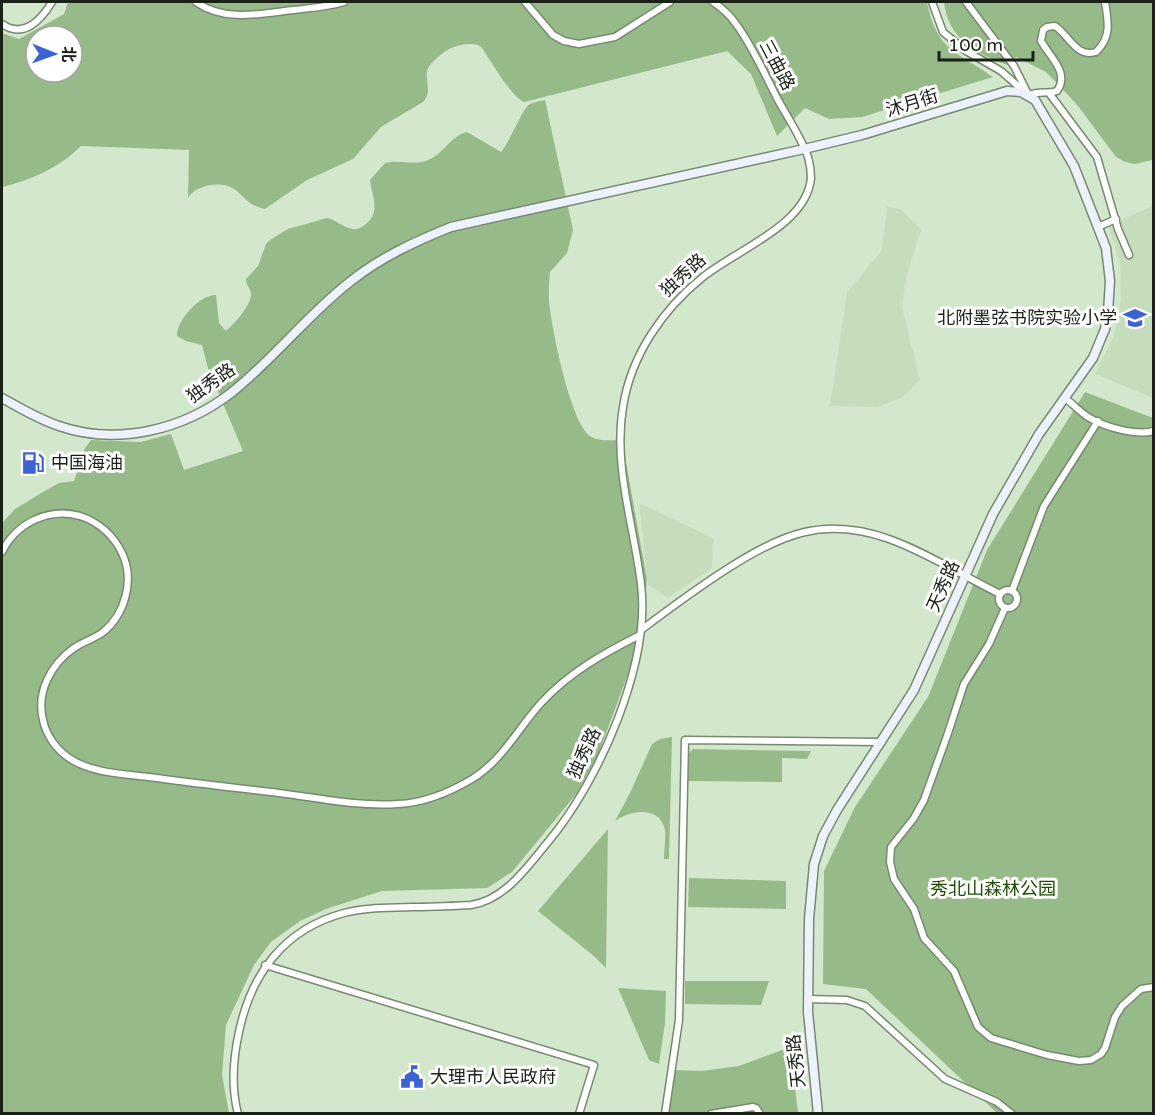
<svg xmlns="http://www.w3.org/2000/svg" width="1155" height="1115" font-family="'Varela Round','Noto Sans SC',sans-serif">
<style>
.built{fill:#c5ddbd}
.green{fill:#96bb89;fill-rule:evenodd}
.lines{fill:none;stroke-linecap:round;stroke-linejoin:round}
.minor-casing{stroke:#778971;stroke-width:9}
.secondary-casing{stroke:#778971;stroke-width:11}
.minor{stroke:#fff;stroke-width:6}
.secondary{stroke:#edf2fc;stroke-width:8}
.labels{text-anchor:middle;stroke-width:6;stroke-linejoin:round;paint-order:stroke}
.street-label{font-size:18px;fill:#1a2117;stroke:#fff}
.poi-label{font-size:18px;fill:#1a2117;stroke:#fff;text-anchor:start}
.park-label{font-size:18px;fill:#1d4d03;stroke:#fff}
</style>
<rect width="100%" height="100%" fill="#d3e7cd"/>
<g class="built">
<path d="M1152,206L1153,207V398L1095,374L1114,335L1121,300L1120,262L1108,226Z"/>
<path d="M887,207L901,209L921,230L906,277L902,307L920,380L903,397L878,407L830,406L847,293L882,250Z"/>
<path d="M639,503L713,538L712,568L668,598L648,585Z"/>
</g>
<g class="green">
<path d="M68,2H927C937,51 956,51 993,77L862,117L829,119L805,108L777,136L751,74L727,51L524,102C512,96 497,71 489,59C486,55 484,50 481,47C476,43 468,44 462,45C450,46 439,55 431,64C420,75 435,90 423,102L381,127L353,159L307,180L265,209C244,205 244,192 228,186C215,182 195,186 188,198L189,150L81,146C59,168 31,180 2,187V33L19,39L64,14ZM36,36H72V72H36Z"/>
<path d="M944,2H1153V160L1135,164L1125,162L1116,157L1078,106L1055,81L1046,72L1016,57L1008,65C975,54 948,38 944,2Z"/>
<path d="M545,100L573,230L567,253L550,272C549,284 548,298 550,309C553,334 571,423 590,436C599,442 612,440 622,440L647,579L641,639L598,755L577,793L512,872L487,888L382,891L326,909L300,921L271,942L254,965L226,1025L222,1075L229,1113L2,1114V523L15,509L43,492L59,483L74,481L85,448L91,440L141,442L171,434L184,470L243,451L208,368L202,345L186,341L177,336C177,319 200,295 216,295L219,323L226,331C234,324 252,305 251,293C250,288 246,285 246,279L258,266L266,244L270,240L288,229L327,218C336,220 344,228 353,229C358,230 362,227 366,224C381,212 372,196 370,180L385,163C399,159 414,166 428,160C444,154 450,136 467,132L501,152C510,142 523,107 530,104C534,102 540,101 545,100Z"/>
<path d="M1085,392L1153,418V1113H997L866,989L823,984L824,871L855,807L928,697L987,550Z"/>
<path d="M672,737L669,859H664C664,850 666,839 665,830C660,805 630,810 615,821L630,793L652,744L660,739Z"/>
<path d="M693,749L811,751L807,759L782,758V782L688,781L689,753Z"/>
<path d="M608,829L606,968L595,957L538,911Z"/>
<path d="M689,878L786,881V909L688,907Z"/>
<path d="M685,981H769L761,1005L685,1004Z"/>
<path d="M618,988L666,991L665,1023L659,1064L649,1060Z"/>
<path d="M790,1047L798,1113L664,1114L672,1070L702,1071L739,1066Z"/>
</g>
<g class="lines">
<g class="minor-casing">
<g id="minor">
<path d="M196,2C224,22 260,14 293,10C310,8 327,7 344,2"/>
<path d="M525,2L553,35L564,41L579,44L615,37L670,2"/>
<path d="M932,2L943,32L966,51L1001,71L1026,93"/>
<path d="M966,2L1014,66L1027,92"/>
<path d="M2,24C24,39 41,20 52,2"/>
<path d="M1049,93L1097,157L1118,229L1129,255"/>
<path d="M1029,95C1039,91 1047,94 1057,91C1070,73 1050,57 1041,41L1043,30L1047,27L1055,26C1069,35 1076,58 1096,52C1112,37 1108,21 1105,2"/>
<path d="M1098,227L1116,219"/>
<path d="M1065,398C1073,404 1080,412 1088,417C1104,427 1136,436 1154,431"/>
<path d="M2,552C16,523 49,507 80,516C99,522 114,536 122,553C135,580 125,615 102,633C93,639 83,642 74,648C51,664 36,692 43,720C46,735 56,749 69,758C91,773 123,774 149,777C192,783 236,788 279,793C318,798 359,807 398,804C423,803 450,792 472,779C503,760 518,728 542,702C570,672 604,653 640,635"/>
<circle cx="1008" cy="599" r="9"/>
<path d="M1012,591L1044,506L1098,421"/>
<path d="M1005,608L989,644L964,684L947,736L924,800L914,818L891,847L890,862L894,879L914,909L924,938L954,971L978,1027L991,1038L1047,1055L1079,1061L1091,1060L1101,1054L1105,1048L1115,1017L1122,1006L1141,989L1154,987"/>
<path d="M641,630C669,609 697,588 727,569C781,534 824,516 889,539C928,553 963,576 1000,594"/>
<path d="M265,965L594,1065L579,1114"/>
<path d="M808,999L847,1000L865,1006L945,1079L997,1102L1012,1114"/>
<path d="M238,1114C231,1087 233,1059 239,1032C251,974 284,929 344,913C366,907 389,908 412,907C431,907 451,906 471,905C505,900 527,867 548,842C599,781 651,664 641,584C634,526 613,466 623,407C631,355 663,309 703,277C736,250 807,225 811,178C811,171 810,164 808,157C801,137 788,118 778,100C765,75 753,47 736,24C730,15 722,8 713,2"/>
<path d="M665,1114L679,1020L685,740L882,742"/>
<path d="M711,1114L753,1107L756,1108L760,1114"/>
</g>
</g>
<g class="secondary-casing">
<path id="secondary" d="M2,398C20,408 38,419 59,426C117,446 183,430 231,393C274,359 308,314 351,281C381,257 416,241 451,227L804,149L862,135L1007,91L1021,92L1035,100L1074,166L1106,248L1110,281L1108,312L1105,329L1093,358L1039,434L993,514L914,690L837,810L823,836L814,864L809,919L808,1012L818,1114"/>
</g>
<use href="#minor" class="minor"/>
<use href="#secondary" class="secondary"/>
</g>
<defs>
<g id="school-bare" transform="scale(1.8)"><path d="M0-5L7-2L0 1L-7-2ZM-4 1L0 2.5L4 1V4Q0 6-4 4Z" fill="#3c62d3" stroke="#fff" stroke-width="2.5" paint-order="stroke"/></g>
<g id="fuel-bare" transform="scale(1.8)"><path d="M-5.5-6h7V0h2V4h1.3V-2.5L3-4.5l.8-.8L6-3V5H2.5V1h-1V6h-7ZM-4.2-4.7v3.2H.2V-4.7Z" fill="#3c62d3" stroke="#fff" stroke-width="2.5" paint-order="stroke"/></g>
<g id="civic-bare" transform="scale(1.8)"><path d="M-.6-6.5H3V-4.5H.6V-3L4-1V1h2V6H-6V1h2V-1L-.6-3ZM-1.2 2.5V6h2.4V2.5Z" fill="#3c62d3" stroke="#fff" stroke-width="2.5" paint-order="stroke"/></g>
</defs>
<g fill-rule="evenodd">
<use href="#school-bare" x="1135" y="318"/>
<use href="#fuel-bare" x="33" y="463"/>
<use href="#civic-bare" x="412" y="1077"/>
</g>
<g class="labels">
<g class="street-label">
<text transform="translate(777 65) rotate(62)" y="6">三曲路</text>
<text transform="translate(912 103) rotate(-17)" y="6">沐月街</text>
<text transform="translate(683 275) rotate(-42)" y="6">独秀路</text>
<text transform="translate(211 383) rotate(-35)" y="6">独秀路</text>
<text transform="translate(943 586) rotate(-66)" y="6">天秀路</text>
<text transform="translate(584 753) rotate(-65)" y="6">独秀路</text>
<text transform="translate(796 1061) rotate(-96)" y="6">天秀路</text>
</g>
<g class="poi-label">
<text x="1117" y="324" text-anchor="end">北附墨弦书院实验小学</text>
<text x="51" y="469">中国海油</text>
<text x="430" y="1083">大理市人民政府</text>
</g>
<g class="park-label">
<text x="993" y="895">秀北山森林公园</text>
</g>
</g>
<rect width="1155" height="1115" fill="none" stroke="#1a2117" stroke-width="6"/>
<g transform="translate(54 54) rotate(91)"><circle r="28" fill="#ffffff" stroke="#a3a6a2" stroke-width="1.5"/>
<path d="M0-4.5L10 22L0 15L-10 22Z" fill="#3c62d3"/>
<text y="-9" font-size="16" font-weight="bold" text-anchor="middle" fill="#1a2117">北</text>
</g>
<path d="M939 51v9h94v-9" fill="none" stroke="#1a2117" stroke-width="3"/>
<text x="948" y="51" font-size="18" fill="#1a2117" stroke="#ffffff" stroke-width="4.5" paint-order="stroke">100 m</text>
</svg>
